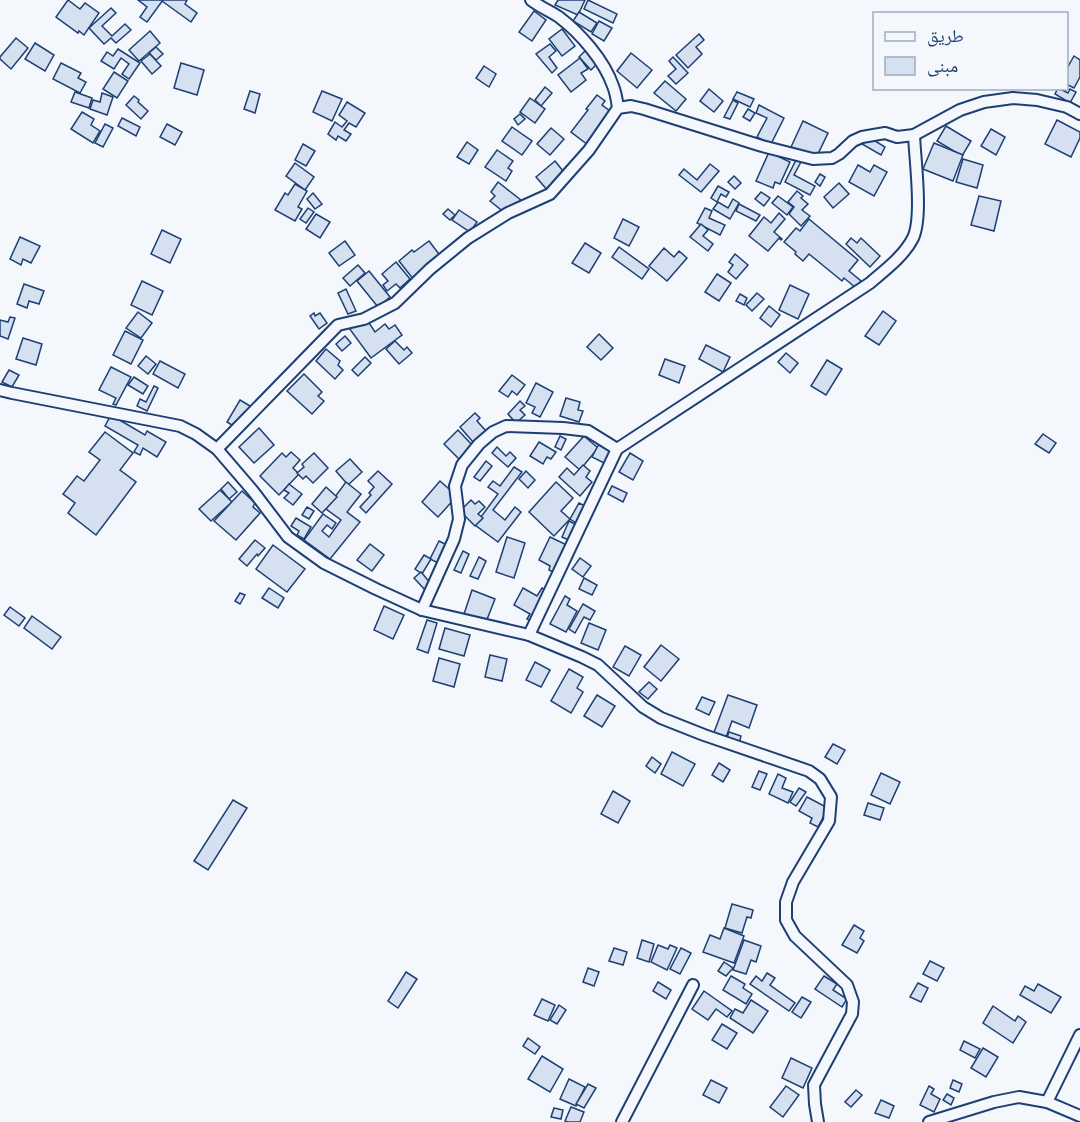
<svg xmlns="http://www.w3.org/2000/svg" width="1080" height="1122" font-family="Roboto,'Noto Naskh Arabic',sans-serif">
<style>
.building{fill:#d5e0f0;stroke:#1d3f73;stroke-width:1.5}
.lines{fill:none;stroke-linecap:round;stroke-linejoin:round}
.street-casing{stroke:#1d3f73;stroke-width:14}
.street{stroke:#f4f7fb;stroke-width:10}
</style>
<rect width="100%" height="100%" fill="#f4f7fb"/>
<g class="building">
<path d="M68,0L80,9L85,3L99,13L84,35L79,31L78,33L56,17Z"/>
<path d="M138,0H163L147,22L140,17L147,7Z"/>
<path d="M163,0H187L185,4L197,13L191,22L162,1Z"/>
<path d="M558,0H585L578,15L555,5Z"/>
<path d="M588,0L617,14L613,23L584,9Z"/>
<path d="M111,8L116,13L102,26L112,36L125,24L131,30L116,43L111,38L104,44L89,28Z"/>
<path d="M534,11L546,20L532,41L519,32Z"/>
<path d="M579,12L597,23L591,32L573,21Z"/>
<path d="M599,21L612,28L604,41L592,34Z"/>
<path d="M562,29L575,46L562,56L549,39Z"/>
<path d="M150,31L160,43L139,61L129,50Z"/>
<path d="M699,34L704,40L696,47L702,54L688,68L676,55Z"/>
<path d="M16,38L28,48L11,69L0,59V57Z"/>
<path d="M35,43L54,55L45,71L25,59Z"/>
<path d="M550,44L556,51L549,57L557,68L552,73L536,54Z"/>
<path d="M156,47L163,54L156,60L149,53Z"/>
<path d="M118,49L140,63L129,79L122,74L129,64L121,58L114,69L101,61L107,52L113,56Z"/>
<path d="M587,49L599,62L591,70L579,57Z"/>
<path d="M631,53L652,70L637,88L617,71Z"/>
<path d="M150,54L161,66L152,74L141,61Z"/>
<path d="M1074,56L1080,60V77L1074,88L1066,84V70Z"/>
<path d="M673,57L688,73L676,84L668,76L676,69L669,61Z"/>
<path d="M580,58L588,69L581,73L586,80L571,92L558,75Z"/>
<path d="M61,63L81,73L78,78L86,82L80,93L53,79Z"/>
<path d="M181,63L204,70L197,95L174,88Z"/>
<path d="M484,66L496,74L489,87L476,78Z"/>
<path d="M114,72L128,81L117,98L103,89Z"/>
<path d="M665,81L686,99L676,111L654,93Z"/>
<path d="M545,87L552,93L541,106L535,100Z"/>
<path d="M1058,88L1068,93L1070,89L1076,92L1070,103L1055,94Z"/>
<path d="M709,89L723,101L714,112L700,101Z"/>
<path d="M250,91L260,94L255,113L244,109Z"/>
<path d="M322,91L342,99L332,121L313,112Z"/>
<path d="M75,92L92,98L89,108L71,102Z"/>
<path d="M737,92L754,99L750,107L733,99Z"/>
<path d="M102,93L113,97L107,115L90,109L93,100L100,102Z"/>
<path d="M597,95L605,101L602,105L610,111L602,121L609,127L592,148L571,132L588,110L586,109Z"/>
<path d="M134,96L139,100L138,102L148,111L141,119L126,105Z"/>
<path d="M530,98L545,109L535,123L520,112Z"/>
<path d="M733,100L738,103L730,119L724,117Z"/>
<path d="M347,102L365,113L356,127L349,123L344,130L351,134L346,141L338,136L336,140L328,134L335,122L342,127L347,121L339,115Z"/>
<path d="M759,105L784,118L771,144L757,137L767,118L756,113Z"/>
<path d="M748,109L755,113L750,121L743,117Z"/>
<path d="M82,112L94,119L91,125L100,131L93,143L71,129Z"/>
<path d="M520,114L525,119L518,125L514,119Z"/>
<path d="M122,118L140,127L136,136L118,126Z"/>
<path d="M1057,120L1080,132V138L1071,157L1045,144Z"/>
<path d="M803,121L828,133L816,158L791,147Z"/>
<path d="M105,124L113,128L103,147L95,143Z"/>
<path d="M167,124L182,132L175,145L160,137Z"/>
<path d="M946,126L971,141L962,156L937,141Z"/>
<path d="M512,127L532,141L522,155L502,141Z"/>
<path d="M551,128L564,139L550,155L537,144Z"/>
<path d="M991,129L1005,137L996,155L981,146Z"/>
<path d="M867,136L885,147L881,155L862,144Z"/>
<path d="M467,142L478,150L469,164L457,157Z"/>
<path d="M934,143L963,155L953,181L923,169Z"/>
<path d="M303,144L315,151L306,166L295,160Z"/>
<path d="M497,150L513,161L508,168L512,171L506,181L485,167Z"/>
<path d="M769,152L790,162L780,184L775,182L773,188L756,181Z"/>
<path d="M963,159L983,165L977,188L956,182Z"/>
<path d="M796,160L801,162L794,175L815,186L810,195L785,182Z"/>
<path d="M555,161L567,176L549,192L536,177Z"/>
<path d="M295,163L314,177L305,190L286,176Z"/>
<path d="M710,164L719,171L701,192L679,175L684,169L697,180Z"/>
<path d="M858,165L870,172L874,165L887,172L874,196L849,182Z"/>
<path d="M820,174L825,177L820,186L815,182Z"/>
<path d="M734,176L741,183L735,189L728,182Z"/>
<path d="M498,182L522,201L510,217L490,201L495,196L491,192Z"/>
<path d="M839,183L849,194L833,208L824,197Z"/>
<path d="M295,184L307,191L298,207L302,209L295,221L275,210L285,193L288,195Z"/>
<path d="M718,186L729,192L726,197L721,194L717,202L711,198Z"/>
<path d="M797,191L803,196L801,198L808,204L802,210L810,216L801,226L789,214L794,207L788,202Z"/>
<path d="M761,192L770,198L764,206L755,199Z"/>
<path d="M313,193L322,204L315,209L307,199Z"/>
<path d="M778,196L793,207L787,215L772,203Z"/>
<path d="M979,196L1001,201L994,231L971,225Z"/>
<path d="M733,199L739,203L730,219L713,209L718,202L728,208Z"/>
<path d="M739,204L760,215L756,221L736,211Z"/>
<path d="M308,208L314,212L306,223L300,219Z"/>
<path d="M705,208L712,211L709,218L725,225L720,235L697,223Z"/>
<path d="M448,209L455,215L450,220L443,214Z"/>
<path d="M459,210L477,222L470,232L452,220Z"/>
<path d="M779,213L785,219L774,232L782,239L781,240L779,238L768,251L749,236L764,217L771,223Z"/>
<path d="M316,214L330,222L320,238L306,229Z"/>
<path d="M623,219L639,227L629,246L614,238Z"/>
<path d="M809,219L858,260L849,271L861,281L856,288L844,278L842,281L809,254L803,261L795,254L796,252L784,242L796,228L800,231Z"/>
<path d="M701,224L708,230L703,236L713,244L708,251L690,237Z"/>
<path d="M162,230L181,239L170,263L151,254Z"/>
<path d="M20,237L40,246L31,263L23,259L21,265L10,259Z"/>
<path d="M851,238L857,243L861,238L880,256L870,267L846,244Z"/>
<path d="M345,241L355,255L339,266L329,253Z"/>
<path d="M429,241L442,258L414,280L399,261L412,250L414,252Z"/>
<path d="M585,243L601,253L589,273L572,263Z"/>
<path d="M619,247L649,269L642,279L612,257Z"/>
<path d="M664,248L674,257L679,251L687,258L667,281L649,266Z"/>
<path d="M735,254L748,265L736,279L728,272L733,265L729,262Z"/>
<path d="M396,262L410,279L400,288L396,284L387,291L383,285L388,281L382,274Z"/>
<path d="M358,265L365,273L350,286L343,278Z"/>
<path d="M369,271L390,297L378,307L357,281Z"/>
<path d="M717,274L731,283L719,301L705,292Z"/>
<path d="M142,281L163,291L152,315L131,305Z"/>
<path d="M24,284L44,291L39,304L29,301L27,308L17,304Z"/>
<path d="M790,285L809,294L798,319L779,310Z"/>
<path d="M346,289L356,311L348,314L338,293Z"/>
<path d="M757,293L764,299L752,311L746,305Z"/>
<path d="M740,294L747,298L744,305L736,301Z"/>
<path d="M769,306L780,315L771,327L760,318Z"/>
<path d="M883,311L896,321L879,345L865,336Z"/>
<path d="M138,312L152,323L141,338L126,328Z"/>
<path d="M314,313L315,316L320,313L327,323L319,329L310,316Z"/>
<path d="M10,317L15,318L8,339L0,336V320L8,322Z"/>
<path d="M365,317L375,332L385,324L389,329L395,325L402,335L371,358L349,328Z"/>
<path d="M125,331L143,340L131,364L113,355Z"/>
<path d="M599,334L613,348L601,360L587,347Z"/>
<path d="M345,336L351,343L342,351L336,344Z"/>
<path d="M23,338L42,344L36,365L16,359Z"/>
<path d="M395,341L404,350L407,347L412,353L399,364L386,349Z"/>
<path d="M706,345L730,357L723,372L699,359Z"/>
<path d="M326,349L340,361L338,365L343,370L335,379L316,361Z"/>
<path d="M786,353L798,363L790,373L778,362Z"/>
<path d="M146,356L156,364L148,374L138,366Z"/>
<path d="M365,357L371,363L358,376L352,370Z"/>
<path d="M665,359L685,366L679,383L659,375Z"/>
<path d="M827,360L842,369L826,395L811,386Z"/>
<path d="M160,361L185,374L178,388L153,374Z"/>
<path d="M111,367L131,377L116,405L113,404L116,398L99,390Z"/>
<path d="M9,370L19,375L12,387L2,382Z"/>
<path d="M304,374L322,392L318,396L324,401L312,414L287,391Z"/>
<path d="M512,375L525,385L517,395L512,391L508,397L499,391Z"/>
<path d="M134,377L148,386L143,394L128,385Z"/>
<path d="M536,383L553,392L540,417L532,413L535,407L526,403Z"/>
<path d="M154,386L158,388L147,411L137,406L140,399L146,402Z"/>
<path d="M566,398L580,402L578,410L583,411L579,422L560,416Z"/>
<path d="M240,400L255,409L235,427L227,422Z"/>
<path d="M520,401L525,406L520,410L525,415L516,423L508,414Z"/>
<path d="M475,413L480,418L477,421L486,431L473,442L460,427Z"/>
<path d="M111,415L145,435L147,431L166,442L157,457L143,448L140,455L134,452L138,445L105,426Z"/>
<path d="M259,428L274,445L254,463L239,447Z"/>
<path d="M458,430L473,446L459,459L444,444Z"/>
<path d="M105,432L133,453L120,470L136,482L96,535L68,513L75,503L63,494L77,476L84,481L100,460L89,452Z"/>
<path d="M1043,434L1056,443L1049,453L1035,444Z"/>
<path d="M560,436L566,439L561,450L555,447Z"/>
<path d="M584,436L598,448L580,470L565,457Z"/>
<path d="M539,442L556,452L551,459L547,457L543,464L530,456Z"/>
<path d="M600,442L617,451L610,466L592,457Z"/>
<path d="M497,447L506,456L510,452L516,458L508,467L492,453Z"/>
<path d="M291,452L300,460L293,468L299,474L279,495L260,476L282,453L286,457Z"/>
<path d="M314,453L328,468L313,483L306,476L303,479L297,473L304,467L302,464Z"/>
<path d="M630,453L643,461L633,480L619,472Z"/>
<path d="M350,459L362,472L348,485L336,471Z"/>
<path d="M486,461L492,466L480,481L474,477Z"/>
<path d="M583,465L590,471L586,477L592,482L580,496L559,477L567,468L574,475Z"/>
<path d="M514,467L522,472L493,510L505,520L515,507L521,512L498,542L475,525L498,494L488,487L493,481L500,486Z"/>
<path d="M378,471L392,484L366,513L360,507L371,495L369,493L374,487L368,481Z"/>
<path d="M526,471L535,480L528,488L519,479Z"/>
<path d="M440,481L457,496L438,517L422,502Z"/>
<path d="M228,482L237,492L229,499L221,489Z"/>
<path d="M346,482L361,494L347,512L360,522L330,559L304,540L323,514L336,523L332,529L327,525L322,531L329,537L341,520L326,509Z"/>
<path d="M556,482L573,498L561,511L570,519L554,536L529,512Z"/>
<path d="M289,484L302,494L293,505L284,498L289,493L284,490Z"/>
<path d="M612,486L627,493L623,502L608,494Z"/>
<path d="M326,487L337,497L322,513L312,504Z"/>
<path d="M220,490L232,502L211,521L199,509Z"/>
<path d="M242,491L255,503L253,507L260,513L236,540L214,521Z"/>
<path d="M471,500L475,504L479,501L485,507L478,514L483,518L475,526L460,511Z"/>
<path d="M579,503L585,506L576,523L570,519Z"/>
<path d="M307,507L314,511L309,519L302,515Z"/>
<path d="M296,518L311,527L304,539L297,535L299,531L291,526Z"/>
<path d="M569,521L577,525L571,541L562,537Z"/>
<path d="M507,537L525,543L514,578L496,572Z"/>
<path d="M550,537L569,546L556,573L549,570L550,566L539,560Z"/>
<path d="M255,540L265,548L258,556L257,554L247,566L239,559Z"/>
<path d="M439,541L449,546L440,564L430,559Z"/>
<path d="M370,544L384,555L372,571L357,560Z"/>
<path d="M273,545L305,569L287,592L256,569Z"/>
<path d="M463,551L469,554L461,573L454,570Z"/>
<path d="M424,555L431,559L422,574L415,569Z"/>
<path d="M479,557L486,561L478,579L470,576Z"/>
<path d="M580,558L591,566L583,577L572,569Z"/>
<path d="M421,572L432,585L426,591L414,578Z"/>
<path d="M584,578L597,585L592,595L579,589Z"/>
<path d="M269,588L284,598L278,608L262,598Z"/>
<path d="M523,588L537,596L542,588L550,592L534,623L527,619L530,614L514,605Z"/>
<path d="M472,590L495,599L486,622L464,614Z"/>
<path d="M240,593L245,595L240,604L235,601Z"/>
<path d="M565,596L570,599L567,605L577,611L566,632L550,624Z"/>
<path d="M583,604L595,611L590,620L584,617L575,633L569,629Z"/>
<path d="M384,606L404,615L393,639L374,630Z"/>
<path d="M10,607L25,618L19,626L4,615Z"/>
<path d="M32,616L61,637L52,649L24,628Z"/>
<path d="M427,620L437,623L428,653L417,649Z"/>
<path d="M589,623L606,630L598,650L581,643Z"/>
<path d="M445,628L470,635L464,656L439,649Z"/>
<path d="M661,645L679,659L661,681L644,667Z"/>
<path d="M625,646L641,655L629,676L613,667Z"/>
<path d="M490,655L507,659L502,681L485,677Z"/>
<path d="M439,658L460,664L454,687L433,681Z"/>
<path d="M535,662L550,670L541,687L526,680Z"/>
<path d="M569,669L583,677L577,688L583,692L571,713L551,701Z"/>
<path d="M649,682L657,689L648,699L639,692Z"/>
<path d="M597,695L615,706L602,727L584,716Z"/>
<path d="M728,695L757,705L749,728L732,721L725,740L713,735Z"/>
<path d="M702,697L715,702L709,715L696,709Z"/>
<path d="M729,732L741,736L739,744L726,740Z"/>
<path d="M833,744L845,750L837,764L825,757Z"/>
<path d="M672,752L695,764L683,786L661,774Z"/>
<path d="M652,757L661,764L655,773L646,766Z"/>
<path d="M719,763L730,770L723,782L712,775Z"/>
<path d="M759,771L767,774L760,790L752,787Z"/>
<path d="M881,773L900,782L890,804L871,795Z"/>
<path d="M778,774L786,778L782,788L793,792L788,803L769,794Z"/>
<path d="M799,788L806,792L796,806L790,802Z"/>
<path d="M613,791L630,801L618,823L601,814Z"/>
<path d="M807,797L828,808L818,827L810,823L812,818L799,811Z"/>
<path d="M233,800L247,808L208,870L194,861Z"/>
<path d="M868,803L884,808L880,820L864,815Z"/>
<path d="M732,904L753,910L751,918L747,917L742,933L725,928Z"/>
<path d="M854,925L864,931L860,938L864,941L857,953L842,945Z"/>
<path d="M724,928L744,936L734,963L703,952L710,935L720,939Z"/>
<path d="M642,940L654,944L649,962L637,958Z"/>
<path d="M744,940L761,946L756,962L751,960L746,974L733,970Z"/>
<path d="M658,945L668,949L670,945L677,948L667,970L651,962Z"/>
<path d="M614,948L627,952L623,965L609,961Z"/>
<path d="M681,948L691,953L680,974L670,969Z"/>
<path d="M930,961L944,968L937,981L923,974Z"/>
<path d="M724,962L733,968L726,976L718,971Z"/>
<path d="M588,968L599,972L594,986L583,982Z"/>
<path d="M406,972L417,979L398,1008L388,1001Z"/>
<path d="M767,973L775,978L770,985L795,1003L789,1011L750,984L756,976L762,981Z"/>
<path d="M731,976L745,984L743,988L752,994L746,1004L723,990Z"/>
<path d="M824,976L837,984L833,990L847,999L842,1007L815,989Z"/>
<path d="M658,982L671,990L666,999L653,991Z"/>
<path d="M918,983L928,988L921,1002L910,997Z"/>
<path d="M1038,984L1061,997L1051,1013L1020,995L1025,986L1034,991Z"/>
<path d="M704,991L732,1011L727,1017L716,1009L708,1020L692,1009Z"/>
<path d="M802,997L811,1002L801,1018L792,1012Z"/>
<path d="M542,999L555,1005L548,1021L534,1015Z"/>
<path d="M751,1000L768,1011L753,1033L730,1018L735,1009L743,1013Z"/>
<path d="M559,1005L566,1010L557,1024L550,1020Z"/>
<path d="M993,1006L1015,1021L1018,1016L1026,1022L1013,1043L983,1023Z"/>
<path d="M722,1024L737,1033L727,1049L712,1040Z"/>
<path d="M528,1038L540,1047L535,1054L523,1046Z"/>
<path d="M964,1041L980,1049L975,1058L960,1050Z"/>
<path d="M983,1048L998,1057L986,1077L971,1068Z"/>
<path d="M542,1056L563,1069L550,1092L528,1079Z"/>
<path d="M791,1058L812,1068L803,1088L782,1078Z"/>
<path d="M569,1079L585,1087L576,1106L560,1099Z"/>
<path d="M711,1080L727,1088L719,1103L703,1095Z"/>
<path d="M953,1080L962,1084L959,1092L950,1088Z"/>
<path d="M588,1084L596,1088L584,1108L576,1104Z"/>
<path d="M786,1086L799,1095L783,1117L770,1107Z"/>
<path d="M929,1086L934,1089L931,1094L940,1099L934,1112L920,1105Z"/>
<path d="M856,1090L862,1095L851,1107L845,1102Z"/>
<path d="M947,1094L954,1098L951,1105L943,1100Z"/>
<path d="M881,1100L894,1106L889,1118L875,1113Z"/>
<path d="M571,1107L584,1112L580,1122H568L565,1121Z"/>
<path d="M554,1108L563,1110L561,1119L551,1117Z"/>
</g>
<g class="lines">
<g class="street-casing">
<g id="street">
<path d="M531,0C540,7 550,11 559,17C580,33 604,60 613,86C616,93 617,101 618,108"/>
<path d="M0,390L12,393L180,426L196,434L217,449L253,491L288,537L324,563L376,589L422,610L529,635L582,657L598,665L643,707L661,718L704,735L809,771L820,779L831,797L829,821L793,882L786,902V920L795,936L847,985L853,1002L852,1014L814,1085L815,1104L818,1122"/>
<path d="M217,449L338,325L364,319L395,303L430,269L468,238L508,213L550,194L589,150L618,108L631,106L644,109L762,146L813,159L832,158L839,154L853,141L862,137L885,133L897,137L914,135L960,110L984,102L1013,98L1037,100L1067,107L1080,114"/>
<path d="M422,610L454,539L459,519L455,486L462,465L479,444L493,432L506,426L563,428L588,431L617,449"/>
<path d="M529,635L617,449L870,283C885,270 904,256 913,238C923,217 915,160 914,135"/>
<path d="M1047,1102L1080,1035"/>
<path d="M622,1122L693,985"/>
<path d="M929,1122L994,1102L1019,1097L1047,1102L1080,1116"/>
</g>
</g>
<use href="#street" class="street"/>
</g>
<rect x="873" y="12" width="195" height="78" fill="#f4f7fb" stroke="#9eadc5" stroke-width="1.5"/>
<rect x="885" y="32" width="30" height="9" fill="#f4f7fb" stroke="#9eadc5" stroke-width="1.5"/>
<text x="927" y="42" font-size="18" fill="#1d3f73">طريق</text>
<rect x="885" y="57" width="30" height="18" fill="#d5e0f0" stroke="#9eadc5" stroke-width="1.5"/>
<text x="927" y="72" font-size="18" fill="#1d3f73">مبنى</text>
</svg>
